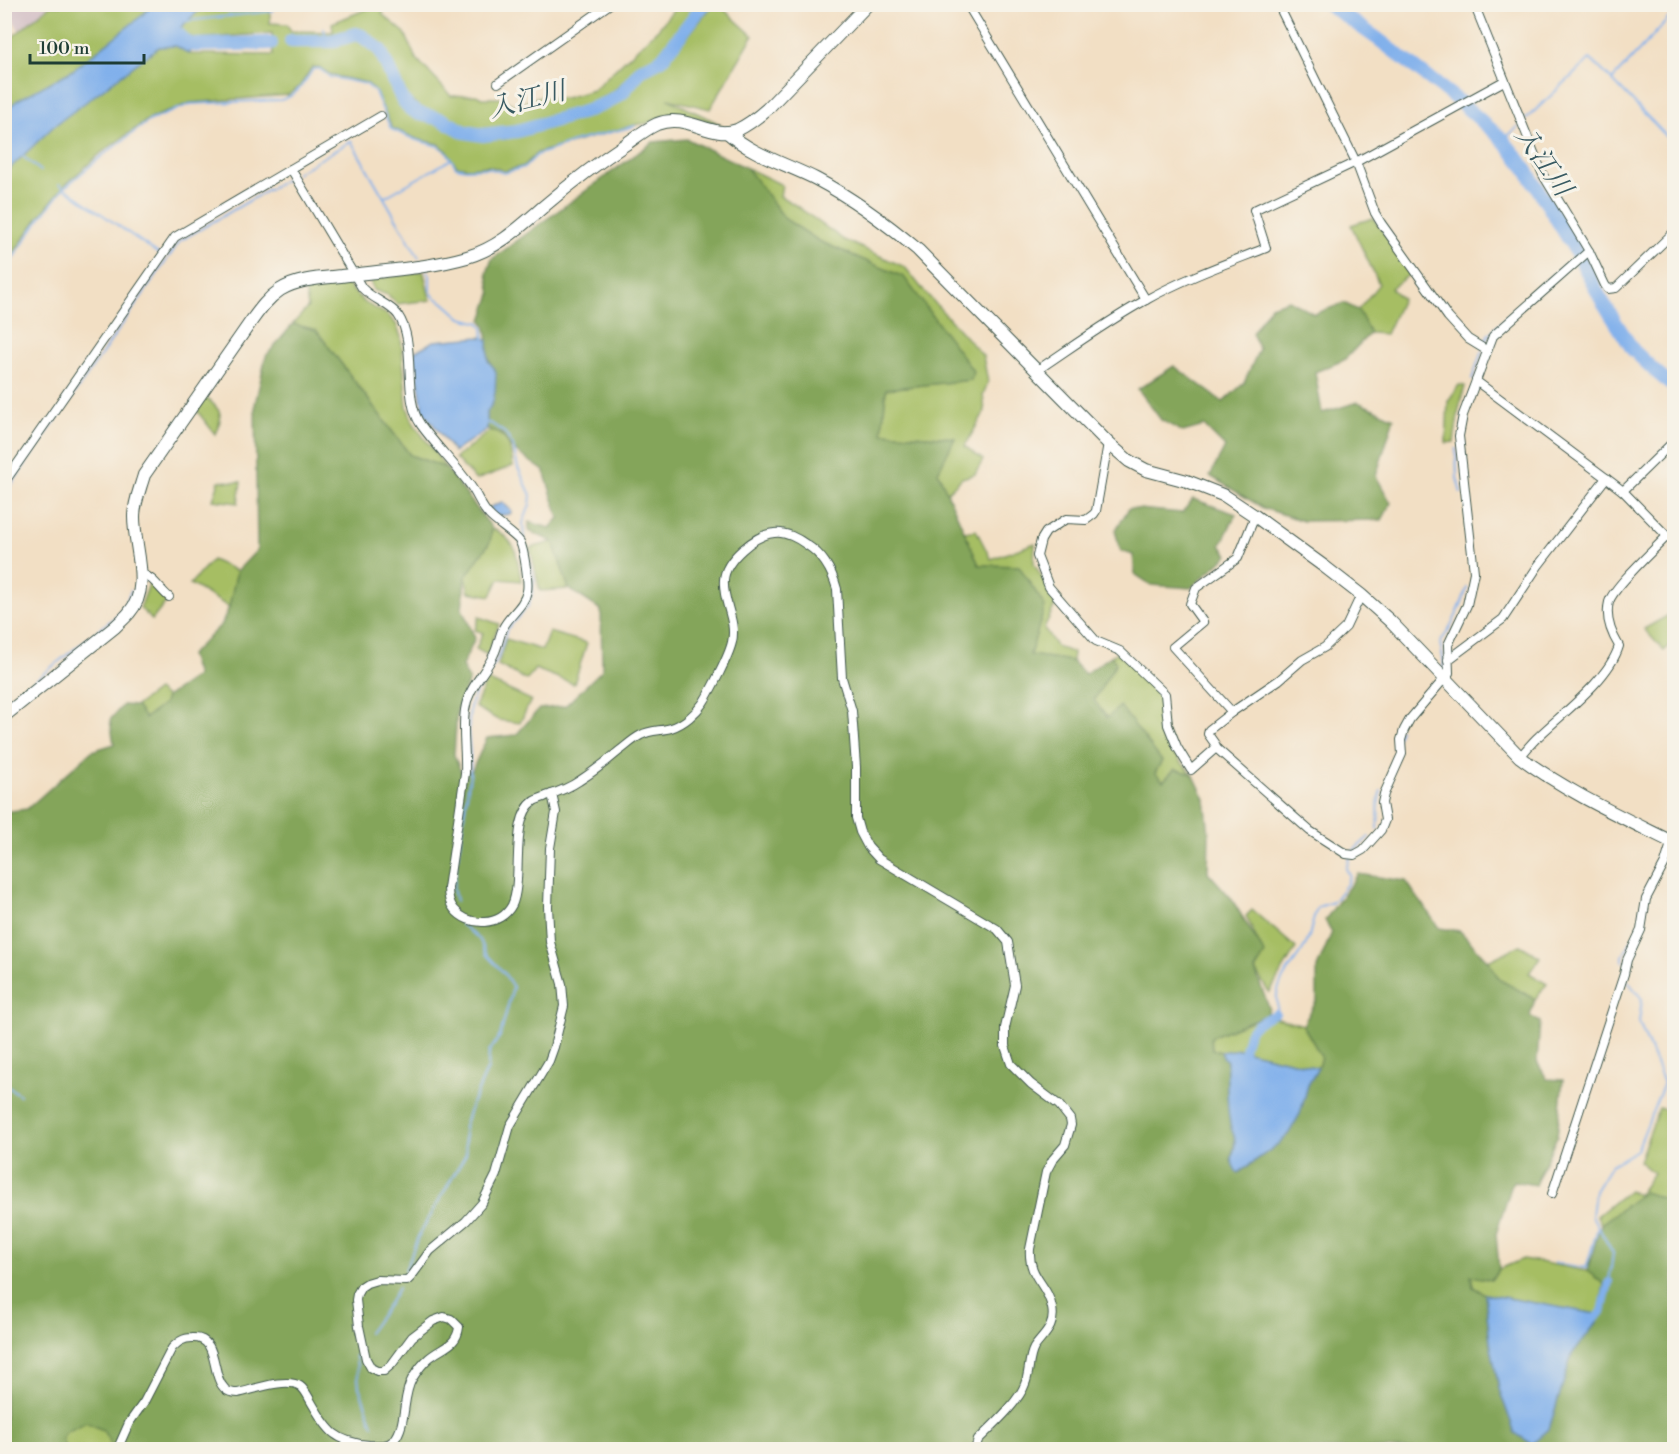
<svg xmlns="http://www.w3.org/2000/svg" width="1679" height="1454" font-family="'Libre Bodoni','Noto Serif JP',serif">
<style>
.industrial{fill:#d2bec5}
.green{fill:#a6be64;stroke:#627e4c;stroke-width:1.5}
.forest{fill:#84a55a;stroke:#527147;stroke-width:1.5}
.water{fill:#81b0eb;stroke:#507690;stroke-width:1.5}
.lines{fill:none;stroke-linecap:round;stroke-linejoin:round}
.stream{stroke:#81b0eb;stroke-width:2}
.canal{stroke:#81b0eb;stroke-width:8}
.river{stroke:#81b0eb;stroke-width:14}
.street-casing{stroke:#3f554a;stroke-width:10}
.secondary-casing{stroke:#3f554a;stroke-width:14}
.street{stroke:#fff;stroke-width:8}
.secondary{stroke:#fff;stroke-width:12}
.labels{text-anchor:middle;stroke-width:6;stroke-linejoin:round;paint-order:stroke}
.water-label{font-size:26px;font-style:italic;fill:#385a62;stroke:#f7f3e8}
</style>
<rect width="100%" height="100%" fill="#f7f3e8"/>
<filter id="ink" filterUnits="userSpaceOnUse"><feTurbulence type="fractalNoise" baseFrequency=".0167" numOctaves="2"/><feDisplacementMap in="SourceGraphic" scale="12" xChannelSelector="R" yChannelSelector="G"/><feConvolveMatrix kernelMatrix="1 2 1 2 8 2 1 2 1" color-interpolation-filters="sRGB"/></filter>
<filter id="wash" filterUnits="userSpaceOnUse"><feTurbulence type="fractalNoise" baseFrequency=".008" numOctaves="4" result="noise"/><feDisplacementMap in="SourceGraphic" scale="24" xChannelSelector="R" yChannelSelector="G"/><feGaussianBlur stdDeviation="1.35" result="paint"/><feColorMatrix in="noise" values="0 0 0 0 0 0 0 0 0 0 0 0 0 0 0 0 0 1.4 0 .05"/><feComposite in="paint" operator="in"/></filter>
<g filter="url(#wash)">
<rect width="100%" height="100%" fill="#f2dfc4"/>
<path class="industrial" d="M5,5H51L19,30Z"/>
<g class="green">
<path d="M51,5H168L5,132V43Z"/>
<path d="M189,5H270V23L287,24L291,31L333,32L332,23L372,7L371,5H385L387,6L382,14L405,33L415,57L451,96L476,95L482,98H500L516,106L537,97L565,98L593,90L659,28L677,5H701L678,36L654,61L640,65L617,88L596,102L570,112L509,129L471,128L444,116L422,108L409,99L380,45L357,30L332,37L291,38V44L328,47L355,39L372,47L402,106L416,116L469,136L505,139L614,105L635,82L661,65L681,44L713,5H719L753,36L710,109L668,99L722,125C704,123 688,111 670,114C659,116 651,125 639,124L537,153L524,166L505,171L489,166L468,168L457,166L452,160L448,152L439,144L417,139L392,128L375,91L367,83L331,75L320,68L312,67L300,86L288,95L190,103L149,119L101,153L65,185L38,218L11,257L5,269V151L143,43L181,41L190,54L273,55L272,33L195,39L187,36L180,28Z"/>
<path d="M747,168L782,185L780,196L795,205L844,240L905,267L924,291L983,356L988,382L983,395L985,411L965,446L983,460L975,474L962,478L947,493L938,472L955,438L882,433L886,389L971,380L904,277L819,241L785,219Z"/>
<path d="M1373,218L1413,272L1391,288L1402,299L1386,334L1370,333L1358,310L1379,284L1351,225Z"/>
<path d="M423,271C427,281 427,291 431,300L397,304L388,295L373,290L370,280Z"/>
<path d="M344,282L365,303L388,315L396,324L401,337L407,407L414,424L446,468L410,455L316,330L293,324L308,307L305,289Z"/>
<path d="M1459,385L1465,386L1459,409L1454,442L1446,443L1448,401Z"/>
<path d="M206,397C221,411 225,414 215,434L197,411Z"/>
<path d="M491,430C509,437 511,448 513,466L476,480L455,458Z"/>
<path d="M219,481L241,482L238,503L213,500Z"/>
<path d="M492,528C518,541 517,555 521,581L499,579L491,596L469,592L465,577L490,542Z"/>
<path d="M976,530L991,559L1035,543L1034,563L1056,603L1044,628L1056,646L1073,653L1072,661L1029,655L1019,566L979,565L964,532Z"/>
<path d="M553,542L569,589L540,591L530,548Z"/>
<path d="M212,560L237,571L229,607L190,584Z"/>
<path d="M150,582L167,601L152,620L140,608Z"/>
<path d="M1674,612V642L1664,651L1644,629Z"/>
<path d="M479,617L499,624L487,655L476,649L483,633L475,630Z"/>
<path d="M549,632L587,643L574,684L535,669L527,680L498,665L506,639L542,650Z"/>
<path d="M1118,652L1162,696L1165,729L1180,761L1193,774L1175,769L1163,781L1154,773L1120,707L1108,718L1093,700L1116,664L1111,656Z"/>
<path d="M487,680L531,700L520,723L498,720L475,707Z"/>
<path d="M157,690L166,697L164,704L144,719L136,706Z"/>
<path d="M1252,910L1296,948L1269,993L1255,970L1264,954L1246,916Z"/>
<path d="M1520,945L1540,957L1529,973L1547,984L1535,999L1500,980L1488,961Z"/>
<path d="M1266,1015L1303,1025L1321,1056L1318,1068L1239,1049L1221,1052L1212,1049L1211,1036Z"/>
<path d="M1674,1083V1120L1671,1133L1674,1136V1202L1644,1193L1601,1224L1597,1216L1629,1190L1638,1195L1653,1173L1639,1161L1659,1108L1668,1111Z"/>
<path d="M1523,1259L1587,1271L1604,1284L1600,1310L1596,1314L1485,1294L1473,1287L1471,1275L1491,1280L1499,1269Z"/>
<path d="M86,1422L103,1430L114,1449H65L62,1438L66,1432Z"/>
</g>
<g class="forest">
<path d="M687,139L747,168L785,219L819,241L904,277L973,371L971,380L886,389L882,433L955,438L938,472L979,565L1019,566L1045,606L1030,655L1072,661L1085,674L1111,656L1116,663L1094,700L1107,718L1120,706L1162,761L1155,773L1163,781L1175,769L1193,774L1205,799L1209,834L1208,872L1231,898L1265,954L1255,970L1269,1008L1266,1015L1211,1037L1212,1049L1221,1052L1224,1058L1227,1061V1094L1231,1128L1234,1133L1235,1140L1231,1161L1239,1173L1281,1142L1300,1114L1308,1085L1318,1068L1321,1056L1303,1025L1317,1000V968L1332,932L1325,920L1358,874L1406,881L1439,928L1460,931L1488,961L1500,980L1535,999L1530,1016L1540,1022L1537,1062L1547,1079L1563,1080L1557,1136L1535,1185L1513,1181L1496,1234L1499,1269L1491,1280L1471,1276L1473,1287L1485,1294L1490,1341L1499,1389L1515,1433L1549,1429L1572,1354L1597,1322L1596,1314L1600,1310L1604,1284L1587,1271L1601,1224L1644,1192L1674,1202V1449L114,1450L103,1430L86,1422L66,1432L62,1438L65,1449H5L4,812L27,809L92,751L114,744L110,720L123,705L136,706L145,718L164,704L166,697L197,676L190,655L222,624L229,607L237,571L257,550L255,404L266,356L293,324L316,330L410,455L446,468L492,528L490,542L465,578L462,609L475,638L462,666L469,680L457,710L454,755L461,772L472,770L487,738L516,735L539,709L565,706L602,670L601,610L569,589L553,542L529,531V522L550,528L559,518L544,471L511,448L502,434L487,429V412L493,402L494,368C482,356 493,335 482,320L491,294L487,273L492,259L653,142Z"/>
<path d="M1289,300L1314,314L1344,303L1358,310L1370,333L1344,360L1315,372L1322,413L1358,402L1394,418L1376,476L1391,503L1382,520L1303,521L1263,508L1210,476L1225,447L1204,426L1183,432L1161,420L1138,389L1174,366L1223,402L1244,383L1259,349L1252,333L1271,306Z"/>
<path d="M1193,499L1236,514L1221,545L1228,555L1191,588L1151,585L1135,574L1133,555L1121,551L1115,531L1129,508L1182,513Z"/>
</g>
<g class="water">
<path d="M153,5H205L180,28L187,36L195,39L189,54L176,46L159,47L54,126L5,173V113L16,101L73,70L140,17Z"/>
<path d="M481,337L488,340V361L494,368L496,373L495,392L493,402L487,412V429L454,452L423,411L414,352L434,341Z"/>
<path d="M502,502L512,511L510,514L496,516L489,508Z"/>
<path d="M1239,1049L1318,1068L1308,1085L1300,1114L1289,1133L1281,1142L1238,1173L1236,1172C1228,1156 1235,1156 1235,1141C1235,1135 1232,1132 1231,1127C1226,1110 1227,1079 1227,1061L1224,1058L1221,1052Z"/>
<path d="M1485,1294L1596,1314L1597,1322L1572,1354L1549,1429L1532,1444L1515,1433L1499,1389L1490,1341Z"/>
</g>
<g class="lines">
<g class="stream">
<path d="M186,21L273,11"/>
<path d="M324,28L326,41"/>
<path d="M1612,80L1674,144"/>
<path d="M1526,119L1590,59L1612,80L1674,13"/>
<path d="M1503,140L1518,127"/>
<path d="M20,154L41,171"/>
<path d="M297,173L351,141L419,258"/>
<path d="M59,184L160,255"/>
<path d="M385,197L450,160"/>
<path d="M427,271L430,276V290L434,297L443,302L461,318L480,323L483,328L484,340"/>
<path d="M4,272L38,221L64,188L103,155L149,121L190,104L281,100C298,95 304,83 313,69H320L330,77L366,84L375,92L391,129L416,140L438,146L447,152L456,167L466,169L488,168L504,173L525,167L537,155L576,141L635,126"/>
<path d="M1484,346L1488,335L1564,265"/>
<path d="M1472,379L1482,351"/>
<path d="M485,422L492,424L505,433L513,446L518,468L531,495L530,505L523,523L524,541"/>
<path d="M1456,449L1457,478L1461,493"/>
<path d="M4,495L180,241L292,176"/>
<path d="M1443,668L1444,663L1440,643C1452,626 1461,607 1467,588"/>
<path d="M4,702L6,703L119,614L126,603L131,591"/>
<path d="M1397,756L1396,739L1400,730"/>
<path d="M1377,829C1381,816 1375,803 1381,791"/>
<path d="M1668,834L1671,821L1674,818"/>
<path d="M1353,851L1369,837"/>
<path d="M1664,854L1665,848"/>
<path d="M456,901L453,888L470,774V754L468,733L470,707L476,691L497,660L507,629L528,606L532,593L534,579L529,561"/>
<path d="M1623,962V956L1632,940"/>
<path d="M1276,1013C1279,1006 1276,1001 1277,994C1280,977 1298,959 1306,944C1312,933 1311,919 1318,907L1333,902L1347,884L1350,875L1346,869L1350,856"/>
<path d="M4,1084L20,1095"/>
<path d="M1555,1263L1586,1268L1598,1227"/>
<path d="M405,1271L418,1237L466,1154L464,1126L472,1104L488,1068L489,1052L500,1036L513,987L504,973L486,954L480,940L461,924"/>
<path d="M1609,1282L1613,1253L1592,1216L1595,1191L1611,1165L1637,1150L1664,1083L1639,1022L1642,999L1626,979"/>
<path d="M368,1333L389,1304L398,1288"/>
<path d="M356,1356L359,1387L373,1425"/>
</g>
<g class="canal">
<path d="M1242,1059C1249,1028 1248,1027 1276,1013"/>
<path d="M1587,1324L1602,1312L1609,1282"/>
</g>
<g class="river">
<path d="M1328,4L1378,39L1460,102L1503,140L1524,166L1577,253L1601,299L1633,350L1655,371L1674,387"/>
<path d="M178,34L187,43L195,45L271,43"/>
<path d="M291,41H332L356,34L362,36L380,50L402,99L409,108L420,114L441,119L465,132L483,135L517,131L584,112L606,103L622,93L641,70L662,59L704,4"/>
</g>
</g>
</g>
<g filter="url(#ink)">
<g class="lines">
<g class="street-casing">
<g id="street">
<path d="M381,4L385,6L387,4"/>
<path d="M967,4L1146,300"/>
<path d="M1278,4L1356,162L1375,213L1381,223L1448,317L1468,339L1486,350"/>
<path d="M1474,4L1543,175L1589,251L1605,285L1608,289L1616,288L1674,232"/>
<path d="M498,83L610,4"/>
<path d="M291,169L362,288C372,299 390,304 398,315C418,344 401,397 421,425C436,446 455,464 470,485C477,494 481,507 489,515C496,523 516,535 520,542C524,550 529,582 527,591C524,607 509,615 503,628C499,637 498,646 494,654C485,674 468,687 465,710C462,731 466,752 465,773L448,888C448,896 449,903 454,909C469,928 501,926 512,905C524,879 509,818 534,801C537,799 543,798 546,796C558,792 569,788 579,781C593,772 606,762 619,751C626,746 633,739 641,735C650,730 661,731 671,728C684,724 696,713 703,703C711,690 729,656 732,642C737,620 722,601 724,580C725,560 755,535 774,533C785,531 799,539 807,545C823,555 832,571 837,589L842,678L852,711L856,767V818L860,832L868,847L879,859L997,929L1008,942L1015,985L1005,1028V1046L1011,1064L1031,1084L1059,1105L1070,1119L1071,1125L1065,1145L1053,1159L1046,1172L1030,1249C1028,1278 1048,1284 1052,1308C1056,1327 1043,1335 1034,1348C1028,1359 1030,1372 1025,1384C1019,1402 992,1426 978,1440L975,1450"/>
<path d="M1036,371C1072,347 1106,322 1144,301C1183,279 1225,264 1266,248L1254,210L1356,162L1504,81"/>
<path d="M1476,381L1606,478L1623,491L1667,536L1674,539"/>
<path d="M1108,443L1096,511L1094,514L1086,520L1066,519L1046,532L1041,540L1037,556L1049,587L1096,641L1120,651L1165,694L1168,725L1177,747L1191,770L1216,748L1215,744L1208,734L1209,730L1232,712L1279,680L1302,660L1325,647L1346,627L1361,595"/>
<path d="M4,483L175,237L381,116"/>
<path d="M1623,491L1674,441"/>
<path d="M141,574C154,577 159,589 169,597"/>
<path d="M1448,660L1503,619L1538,566L1606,478"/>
<path d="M1232,712L1173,647L1203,622L1190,604L1196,588L1238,558L1255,516"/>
<path d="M1216,748L1310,831L1346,854L1354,855L1363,850L1381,830L1385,820L1382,803L1384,794L1402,754L1401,740L1404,730L1410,719L1449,673L1448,645L1467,605L1474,572L1459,436L1463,415L1493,336L1589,251"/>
<path d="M1520,757C1526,750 1532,742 1539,736C1564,712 1609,679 1619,646C1611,633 1605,618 1609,602C1614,586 1654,550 1667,536"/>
<path d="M1552,1194L1624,974L1627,960L1641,930L1646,899L1665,863L1674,834"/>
<path d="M117,1450L129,1423L144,1402L172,1348C178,1342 183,1338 192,1338C220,1336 210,1376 225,1389C228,1392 233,1393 238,1393C253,1390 286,1377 300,1386C306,1390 309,1399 313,1405C328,1431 336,1442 369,1445C378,1445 387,1447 394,1440C407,1426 402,1396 412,1379C417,1371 422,1364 429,1358C442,1347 457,1346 459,1327L451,1319L444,1317L433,1321L412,1337L392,1364L384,1371H377L371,1368L366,1359L359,1326L356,1300L357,1294L361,1287L367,1283L377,1280L407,1281L411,1277L430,1251L466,1221L482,1203L496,1175L510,1126L549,1061L554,1047L564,1006L562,984L550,942L548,907L550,848L556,812L552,794"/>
</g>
</g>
<g class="secondary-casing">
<g id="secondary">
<path d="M727,132C752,155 787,164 816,179C854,199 886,223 918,250L1108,443L1129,461L1146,470L1187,481L1225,496L1255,516L1325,567L1361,595L1390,621L1520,757C1567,792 1622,817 1674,843"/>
<path d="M4,716L115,627C120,622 125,618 129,613C152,587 134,548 134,517C134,503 140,489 144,475L252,320C260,309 268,298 280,290C297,279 321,278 341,276C381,271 429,268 467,257C498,248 520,227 543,207C570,184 597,163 626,144C636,137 646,129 657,124C687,112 711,140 737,130C748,125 758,117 767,109L868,4"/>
</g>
</g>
<use href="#street" class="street"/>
<use href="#secondary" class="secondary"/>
</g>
</g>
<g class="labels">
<g class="water-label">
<text transform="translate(527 99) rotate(-14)" y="9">入江川</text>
<text transform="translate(1544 161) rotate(55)" y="9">入江川</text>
</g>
</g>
<rect width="1679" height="1454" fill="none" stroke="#f7f3e8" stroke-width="24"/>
<path d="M30 54v9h114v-9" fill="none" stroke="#1f3d34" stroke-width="3"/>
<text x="39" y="54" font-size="18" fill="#1f3d34" stroke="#f7f3e8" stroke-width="4.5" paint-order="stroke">100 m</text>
</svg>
